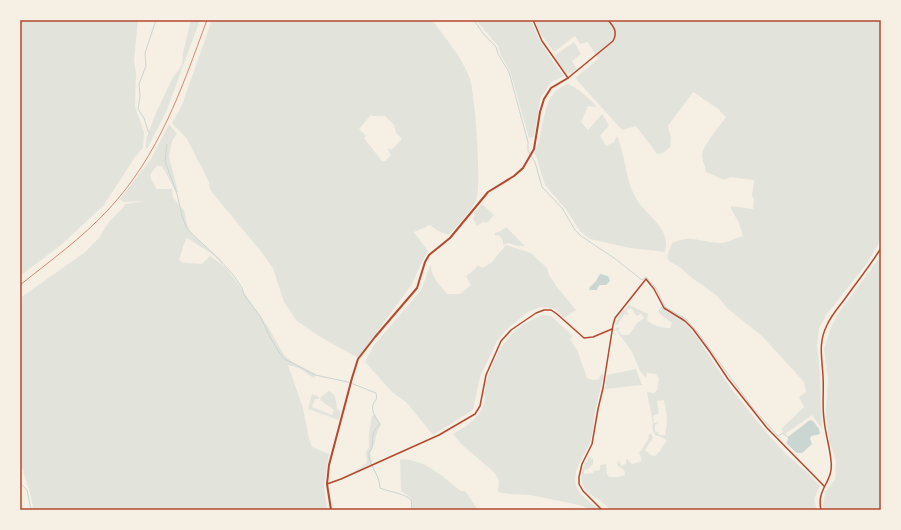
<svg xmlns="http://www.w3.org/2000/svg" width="901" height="530" font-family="Manrope,sans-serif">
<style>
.green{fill:#e2e4dc;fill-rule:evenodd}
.water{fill:#c9d6d2}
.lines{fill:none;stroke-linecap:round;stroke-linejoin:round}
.stream{stroke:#c9d6d2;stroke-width:1}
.minor{stroke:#b5482f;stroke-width:1.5}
.tertiary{stroke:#b5482f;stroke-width:2}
.rail{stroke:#cf8b77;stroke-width:1}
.neatline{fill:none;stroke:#b5482f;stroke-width:1.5}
</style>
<rect width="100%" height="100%" fill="#f6efe4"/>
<g class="green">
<path d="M20,20H138L134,60L136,74L135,107L144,132L143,148L135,157L104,205L61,245L20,276Z"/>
<path d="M191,20H200L166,112L147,149L146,148V139L156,113L173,77L179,70L182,64L183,52Z"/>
<path d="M212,20H432C446,39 462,57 470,79C475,94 482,188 476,201C471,211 457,226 449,235L438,231L430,225L414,232L428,251L420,266L412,284L358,358L319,336L297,321L284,302L273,268L263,254L210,190L209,182L187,139L172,123L182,105ZM371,115L373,116H385L394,125L396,133L402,139L391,150L389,148L388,150L391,155L385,161H382L364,138L366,136L359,129Z"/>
<path d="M476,20H531C538,41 551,58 564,76L551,82L540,99L534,137L529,138L510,71L500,54L498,46Z"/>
<path d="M535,20H881V239L868,262L827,314L819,328L817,345L820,374L822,429L812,415L785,434L781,429L804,407L799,397L806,392L804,382L762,336L728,309L716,295L692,278L681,268L669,261L667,257L672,243C691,234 699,242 718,243C724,244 737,238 743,236L738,221L731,209V206L753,209L754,199L752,196L754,180L730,177L724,180L706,172C705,167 703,161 702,156C702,146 720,126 726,117L718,109L693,92L668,126L671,138L670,147L663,153L657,154L636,126L622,130L575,78L598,59L588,42L580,44L575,36L554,52L540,33Z"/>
<path d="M574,42L581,54L572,61L577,69L572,73L566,74L554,56Z"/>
<path d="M567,84C579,89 588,97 597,107L588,106L581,122L588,130L602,114L609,125L600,136L606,146L614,142L617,136C626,156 625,181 637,200C648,217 672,230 665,252L630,248L590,239L580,231L565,208L545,185L535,153C543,136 542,103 556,91C559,88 563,86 567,84Z"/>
<path d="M169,124L177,134L172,141L169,157L178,192H176L162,166H157C147,177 150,177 157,189H172L173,198L184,210L187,224L191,233L223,262L222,264L212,254L187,238C183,245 182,252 179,260L184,263L202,264L210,256L225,267L233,277L268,327L284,355L292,362L316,374L314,378L312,377L299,368L288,365L303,408L309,439L312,447L329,454L324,486L327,510H33C32,493 24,477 20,461V298L84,253L99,238L108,223L126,204L143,201L124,202L120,199L151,159Z"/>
<path d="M482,204L494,215L488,222L486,223L484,221L477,226L473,219L475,216L474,213Z"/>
<path d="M506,227L525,246H518L508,243L503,245V241L500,236L495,235V233L501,231Z"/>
<path d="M506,245L531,253L547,268L549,275L557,287L576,310L564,318L556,309L541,307L528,312L506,330L497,341L480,377L473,410L433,435L407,403L392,392L365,362L374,345L421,290L431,264C430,276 440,285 447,294H460L471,285L466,276L474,270L478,265L482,268L491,263Z"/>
<path d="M881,256V510H824L823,505L825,493L835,479L836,461L829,439L826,410L828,380L824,349L830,330L837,315Z"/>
<path d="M629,305L648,314L647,320C653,326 662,328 670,328L672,323L660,314L658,311L662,306L666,311L683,321L690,328L696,336L730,387L766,432L785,453L809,474L820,486L814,499L817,510H610C602,500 599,501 590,494C577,483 581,469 589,457L593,458V464L588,469L584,470V474L593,473V471L600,470V465L606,464L607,474L609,477H618L625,475L624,470L617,465L618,461L619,460L621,466L626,464V459H627L632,464L642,461L639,452H640L649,438L648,436L651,433L653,438L645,450L651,455L655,456L660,451L667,440L659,436H656C653,432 651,428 653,424L647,392L654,393L657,390L659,379L656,374L647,373L646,378L640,371L632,352L616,330V328L619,327H620L618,331L622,335H629L637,323L644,318L641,314L636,316L633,310L629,308L626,311L629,314L628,315L625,314L617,325H615L621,313ZM664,400C667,415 668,421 665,435H659L658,432L655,431V425L659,422L654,423L653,416L659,413L657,401Z"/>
<path d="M543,315L551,316L573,336L570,339L578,352L587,378L593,380L599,379L601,374L604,375C601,386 598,397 596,408C593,419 594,434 589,445C584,456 572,471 576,485C579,496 592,502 599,510H589L583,506L555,500L530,495L510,494L498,492L499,481L495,473L461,444L453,434C465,427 477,420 483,407C486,400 484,391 486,383C496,351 510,326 543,315Z"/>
<path d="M636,369L642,385L605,389L607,375Z"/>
<path d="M329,391C338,395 335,403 338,410L341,411L339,420L308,409L312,394L319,397L318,399H315L312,407L332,415L334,410L320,400L321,397Z"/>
<path d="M375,415L381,425C374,435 377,443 370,453L372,461L371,464L349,475L367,463L366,452L369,447V433L372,416Z"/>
<path d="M402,459C428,461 442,476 461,491H465C472,498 471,504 480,510H412L411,498L401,491L400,460Z"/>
</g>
<g class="water">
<path d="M600,274L608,276L610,281L606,285H600L598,287L597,290H590L589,288L596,281Z"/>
<path d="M810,420L813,421L819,429L820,434L811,436L810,439L812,444L802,453H797L786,443L788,440V437Z"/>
</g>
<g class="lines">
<g class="stream">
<path d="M474,20L482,32L496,47L498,54L509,72L528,142V151L535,162L542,187L562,208L575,230L581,236L614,258L642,280L646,277L656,288L665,307L686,319L699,334L752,407L778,436L783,433L788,437"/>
<path d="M150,133L148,131L144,118L138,109L140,97L139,84L146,66L145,53L156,20"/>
<path d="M166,144L167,145L165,161L177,194L182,216L187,229L219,259L234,276L242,288L244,295L260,316L271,339L283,358L315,375L348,382L376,393C377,398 377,399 374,402C370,410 375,417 380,424C370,434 374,435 372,447C372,449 370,450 369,452C367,463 380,474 380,488C386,491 407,494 411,500C412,502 411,507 412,510"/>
<path d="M20,483L27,490L31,510"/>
</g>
<g class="minor">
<path d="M533,20L542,41L568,78L613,41C618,32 614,27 608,20"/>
<path d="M327,484L341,479L439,435L475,414L480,406L486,375L501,341L511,330L536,313L544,310H551L557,314L584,338L593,337L612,329"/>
<path d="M602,510L583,491L579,484V477L582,464L592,444L598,409L603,388L613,325L615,318L646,279L654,289L664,308L685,321L693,329L710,352L728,379L767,428L824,486"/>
<path d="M821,510C816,488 834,482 831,461C830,447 825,433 824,419C822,405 824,391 823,376C822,357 818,343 827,325C831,316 838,308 844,300C856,283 870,266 881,248"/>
</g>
<path class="tertiary" d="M331,510L327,484L329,465L352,378L358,359L375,337L417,288L425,262L429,255L450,238L488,192L514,176L523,168L534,149L540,112L544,99L551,88L568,78"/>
<path class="rail" d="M20,285C50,261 82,238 108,210C160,154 181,90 207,20"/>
</g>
<rect width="901" height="530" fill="none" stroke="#f6efe4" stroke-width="42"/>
<rect x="21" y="21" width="859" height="488" class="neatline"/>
</svg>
